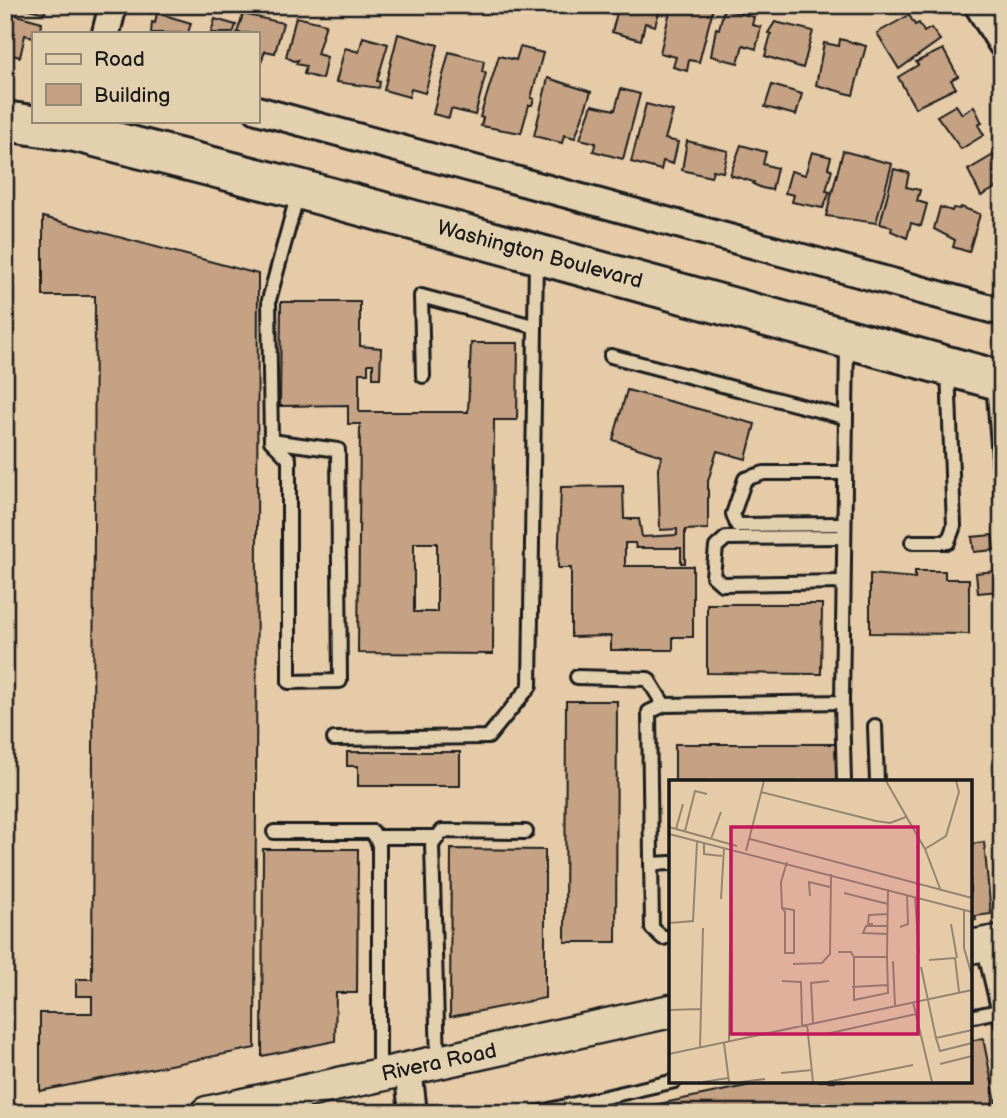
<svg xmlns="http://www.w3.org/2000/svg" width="1007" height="1118" font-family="'Balsamiq Sans',sans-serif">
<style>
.building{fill:#c5a283;stroke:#1c1c1c;stroke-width:2;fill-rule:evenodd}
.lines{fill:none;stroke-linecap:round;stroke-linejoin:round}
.service-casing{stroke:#1c1c1c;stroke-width:18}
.minor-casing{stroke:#1c1c1c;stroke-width:32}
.tertiary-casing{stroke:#1c1c1c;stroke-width:37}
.primary-casing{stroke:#1c1c1c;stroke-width:44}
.service{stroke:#e3d0ae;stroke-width:12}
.minor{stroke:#e3d0ae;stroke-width:26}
.tertiary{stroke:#e3d0ae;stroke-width:32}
.primary{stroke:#e3d0ae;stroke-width:38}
.labels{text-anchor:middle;stroke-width:5;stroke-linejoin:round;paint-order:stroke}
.street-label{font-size:21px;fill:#1c1c1c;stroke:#e3d0ae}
.inset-road{fill:none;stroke:#958570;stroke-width:2}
.view{fill:#c2185b;fill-opacity:0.15;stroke:#c2185b;stroke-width:3.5}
.inset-edge{fill:none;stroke:#1c1c1c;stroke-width:3.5}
</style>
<rect width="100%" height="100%" fill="#e5cba8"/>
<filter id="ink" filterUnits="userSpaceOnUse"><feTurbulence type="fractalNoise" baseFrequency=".0143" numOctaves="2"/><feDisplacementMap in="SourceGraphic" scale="14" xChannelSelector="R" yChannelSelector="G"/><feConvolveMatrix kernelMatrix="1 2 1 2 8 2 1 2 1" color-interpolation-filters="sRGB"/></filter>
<g filter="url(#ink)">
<g class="building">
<path d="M12,5H47L45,13Z"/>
<path d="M206,5L204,12L173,6L174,5Z"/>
<path d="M576,5H611L609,14Z"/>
<path d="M619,5H661L655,26L645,23L641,40L612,32Z"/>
<path d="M696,5H714L699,62L689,60L687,71L673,67L676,57L660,53L671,7L684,10V6L695,9Z"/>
<path d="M724,9L754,17L752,25L761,27L756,49L743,45L738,63L711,56L716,28L719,29Z"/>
<path d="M5,12L42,22L39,33H33V37L25,35L20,57L5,53Z"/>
<path d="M157,13L191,23L188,33H151L152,22L155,23Z"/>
<path d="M243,14L283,23L275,53L265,51L260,66L257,65V33H237Z"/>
<path d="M909,15L915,25L919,23L924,32L931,28L940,40L899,69L877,33Z"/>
<path d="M296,17L326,24L317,54L327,57L322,79L304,74L306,66L296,64L298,60L294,61L286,57Z"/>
<path d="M215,19L236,25L233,33H211Z"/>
<path d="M775,22L813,31L803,68L765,56L771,34L768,33Z"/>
<path d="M398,34L438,45L425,93L411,89L409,97L384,90Z"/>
<path d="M363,37L388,44L377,81L380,82L379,88L336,82L345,48L359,52Z"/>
<path d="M840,39L866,46L853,95L816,85L824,43L839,46Z"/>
<path d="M520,47L543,53L531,98L534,99L532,105H529L521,133L481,126L483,118L480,117L499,56L516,60Z"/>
<path d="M943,49L958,76L951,80L956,88L915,108L898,77L918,65L916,62Z"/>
<path d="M449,52L484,61L482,72L486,73L475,115L451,109L449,118L433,114Z"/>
<path d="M548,78L591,92L575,138L564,135L562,143L534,136Z"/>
<path d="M772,85L802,94L796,115L765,107Z"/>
<path d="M621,89L640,94L623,159L593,151L596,143L580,139L592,105L615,110Z"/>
<path d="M646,104L673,111L665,139L678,142L673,164L663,161L661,170L631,162Z"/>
<path d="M956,105L962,114L974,106L982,123L978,125L984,135L961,149L937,116Z"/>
<path d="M687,141L728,151L723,172L713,170L711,177L682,170Z"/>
<path d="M741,145L766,152L763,164L777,168L772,190L762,188L753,184L754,182L730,175Z"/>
<path d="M843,151L892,164L876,223L826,216Z"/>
<path d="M812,152L831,157L828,168L832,170L826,191L830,192L823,208L792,202L794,195L785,193L791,171L805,175Z"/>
<path d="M995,154L1002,165V195L997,187L981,196L968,170Z"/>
<path d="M894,169L909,173L906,187L920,190L917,201L927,204L921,226L911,223L907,238L891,231L892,227L880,224Z"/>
<path d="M940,207L952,211L953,208L960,209L961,207L980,214L969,252L953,247L955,240L934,229Z"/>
<path d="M43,217L258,274L255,1048L40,1091V1013H92V996H76V979H92L95,296H43Z"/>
<path d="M281,302H360V346L381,348L380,378H373V364H368V373H359V412H468L471,343H518L517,420H494L493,654L358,653L360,424H348V405L280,406ZM414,543H437V612H414Z"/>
<path d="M627,390L755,424L746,459L717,451L708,481V529L685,530V563H681V548H636L635,543H625V566H693V637H673V650H611V636L571,637V568H558L561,487L623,486L624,519H639L642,537L677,535V529L660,530L658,468L662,456L613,440Z"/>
<path d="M992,535L994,550L974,552L972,537Z"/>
<path d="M915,571H945V579H969V634L870,633V574L915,578Z"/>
<path d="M997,571L999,591L978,593L976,573Z"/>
<path d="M707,604H822L821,674L707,673Z"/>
<path d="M566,701H617L616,942H565Z"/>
<rect x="675" y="744" width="163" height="38"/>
<path d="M347,752H460V786H358V766H347Z"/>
<path d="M984,842L991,914L975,916L976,920L970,921V844Z"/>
<path d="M263,849H358L357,993H336L335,1041L262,1056Z"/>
<path d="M451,849L545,850V998L450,1017Z"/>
<path d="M983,1038L998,1113H615L770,1081H970V1041Z"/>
</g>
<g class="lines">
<g class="service-casing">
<g id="service">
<path d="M611,356L844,417"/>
<path d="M423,376L421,296L533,326"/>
<path d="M993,382L1002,495"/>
<path d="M271,441L338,450L340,681L289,682V459L271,441L269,300L298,193"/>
<path d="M843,524L737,525L733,514L745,479L764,473H844"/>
<path d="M912,542H948L954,526L948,370"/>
<path d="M843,582L722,584L713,576L716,547L726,538L843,537"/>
<path d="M577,677L648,679L664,705L842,702L847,342"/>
<path d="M842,702L844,782"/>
<path d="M664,705L649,712L652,928L663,938L671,936"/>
<path d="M875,726L877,782"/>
<path d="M334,739L488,737L530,686L536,257"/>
<path d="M274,832H373L379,845V1074"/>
<path d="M375,837H438"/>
<path d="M651,864L671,863"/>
<path d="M983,945L1002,1025"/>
<path d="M970,1017L998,1011"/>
<path d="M438,1061L432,845L442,831L526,832"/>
<path d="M536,1113L675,1081"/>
</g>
</g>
<g class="minor-casing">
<g id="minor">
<path d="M978,5L1002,44"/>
<path d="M106,33L113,5"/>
<path d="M257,110L1002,312"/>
<path d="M408,1068L413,1113"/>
</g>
</g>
<g class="tertiary-casing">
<g id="tertiary">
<path d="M970,947L1002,941"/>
<path d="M207,1113L671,1011"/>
</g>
</g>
<g class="primary-casing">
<path id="primary" d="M5,121L76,132L299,189L1002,381"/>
</g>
<use href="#service" class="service"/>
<use href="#minor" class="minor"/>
<use href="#tertiary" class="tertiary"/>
<use href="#primary" class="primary"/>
</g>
</g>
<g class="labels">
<g class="street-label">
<text transform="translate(540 254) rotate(15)" y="7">Washington Boulevard</text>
<text transform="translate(439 1062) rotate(-12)" y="7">Rivera Road</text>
</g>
</g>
<g transform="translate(669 780)">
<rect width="303" height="303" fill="#e5cba8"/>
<path class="inset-road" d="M217,1L256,69L272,111M92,12L207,41L221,43L237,37M0,47L68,66M7,49L14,24M16,51L26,11L38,14M0,54L303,132M42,59L52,32M81,59L303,118M35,64V74L53,76M256,69L277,56L290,12L287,1M77,71L95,1M175,113L219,124M141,116L140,102L161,107M246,117L250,173M52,119L55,68M113,128L125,130V173H116V132L113,128L112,102L118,82M295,130V168L303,196M0,143L24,141L28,62M204,144H199L200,135L219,134M282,144L288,178M231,147L239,144L238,115M218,154L194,153L197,146H218M169,172H182L185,177H218L219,109M185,177V220L219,213L218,177M260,180L286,178L290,212M224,181L226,225M124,184L153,183L161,174L162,94M252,187L267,258M113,201L132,202L133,246M183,207L219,205M244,222L263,302M0,230L32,229M144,243L142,203L160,201M138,244L144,302M303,250L267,258L271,271L303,263M157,254L247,234M60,262L62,69M55,263L60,302M31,268L34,148M0,274L303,210M271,284L303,276M112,293L143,290M34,302L59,298M72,302L96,299M158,302L244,285"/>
<path class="view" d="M62,47H249V254H62Z"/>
<rect width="303" height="303" class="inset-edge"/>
</g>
<rect width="1007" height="1118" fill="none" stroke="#e3d0ae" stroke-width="28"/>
<rect x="14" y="14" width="979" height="1090" fill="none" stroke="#1c1c1c" stroke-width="2.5" filter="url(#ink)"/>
<rect x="32" y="32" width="228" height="91" fill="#e3d0ae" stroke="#938874" stroke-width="2"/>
<rect x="46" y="54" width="35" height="10" fill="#e3d0ae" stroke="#938874" stroke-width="2"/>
<text x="94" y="66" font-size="21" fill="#1c1c1c">Road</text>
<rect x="46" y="84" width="35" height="21" fill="#c5a283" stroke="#938874" stroke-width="2"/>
<text x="94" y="102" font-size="21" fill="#1c1c1c">Building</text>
</svg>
